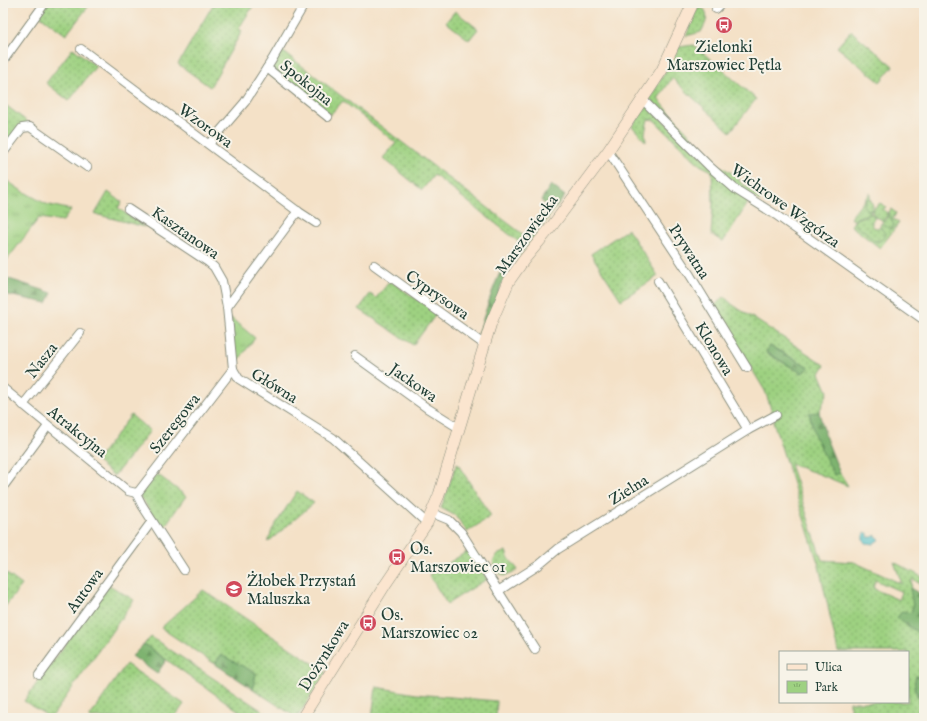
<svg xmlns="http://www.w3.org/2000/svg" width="927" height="721" font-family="'IM FELL English',serif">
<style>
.grass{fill:url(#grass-dots);stroke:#5e875a;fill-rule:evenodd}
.forest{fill:url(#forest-firs);stroke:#4e7852}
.park{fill:url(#park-tufts);stroke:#5e875a}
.garden{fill:url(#garden-furrows);stroke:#5e875a}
.water{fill:#4fbec5;stroke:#377e7c}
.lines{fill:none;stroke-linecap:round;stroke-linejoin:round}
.street-casing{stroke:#8a8f7e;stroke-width:10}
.secondary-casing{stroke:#8a8f7e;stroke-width:12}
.street{stroke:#fff;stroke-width:8}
.secondary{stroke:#fbe5cf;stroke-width:11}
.labels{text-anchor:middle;stroke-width:4;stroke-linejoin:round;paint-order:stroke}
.poi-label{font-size:16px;fill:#1f3d34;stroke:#f7f3e8;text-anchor:start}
.street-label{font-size:16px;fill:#1f3d34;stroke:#f7f3e8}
</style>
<defs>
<pattern id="grass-dots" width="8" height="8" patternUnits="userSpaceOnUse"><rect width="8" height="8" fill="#9ed181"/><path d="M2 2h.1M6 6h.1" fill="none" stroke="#80ab6a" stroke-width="1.8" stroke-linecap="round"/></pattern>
<pattern id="forest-firs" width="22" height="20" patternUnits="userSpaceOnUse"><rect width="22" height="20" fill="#7eb36f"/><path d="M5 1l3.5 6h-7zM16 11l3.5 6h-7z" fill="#67935c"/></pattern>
<pattern id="park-tufts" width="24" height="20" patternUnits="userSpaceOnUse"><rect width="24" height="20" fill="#9ed181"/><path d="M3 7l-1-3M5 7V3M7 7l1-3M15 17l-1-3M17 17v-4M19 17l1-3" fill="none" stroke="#80ab6a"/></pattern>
<pattern id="garden-furrows" width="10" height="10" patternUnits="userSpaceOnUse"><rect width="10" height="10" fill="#9ed181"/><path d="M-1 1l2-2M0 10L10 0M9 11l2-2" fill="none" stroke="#80ab6a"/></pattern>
</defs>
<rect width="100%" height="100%" fill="#f7f3e8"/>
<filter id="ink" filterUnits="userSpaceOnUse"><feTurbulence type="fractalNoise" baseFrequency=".025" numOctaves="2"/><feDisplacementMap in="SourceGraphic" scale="8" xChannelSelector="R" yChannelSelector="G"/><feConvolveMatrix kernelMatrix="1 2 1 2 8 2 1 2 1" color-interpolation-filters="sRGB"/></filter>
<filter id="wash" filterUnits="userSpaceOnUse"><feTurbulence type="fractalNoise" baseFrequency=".012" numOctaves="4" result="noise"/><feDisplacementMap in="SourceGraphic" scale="16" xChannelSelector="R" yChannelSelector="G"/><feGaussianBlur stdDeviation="0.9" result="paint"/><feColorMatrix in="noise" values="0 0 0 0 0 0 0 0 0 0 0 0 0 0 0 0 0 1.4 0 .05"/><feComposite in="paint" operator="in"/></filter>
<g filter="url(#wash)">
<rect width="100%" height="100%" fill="#f4e1c7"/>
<g class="grass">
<path d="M47,3H91L66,35L39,15Z"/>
<path d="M214,3H255L239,28L242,31L210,87L178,64Z"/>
<path d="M698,7L705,10C709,19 705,24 701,32L686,36Z"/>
<path d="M455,11L478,29L469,40L446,22Z"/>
<path d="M851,31L893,66L880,82L837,47Z"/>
<path d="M694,45L756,99L730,132L672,78L658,99L714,162L738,177L740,182L762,197L759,201L726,177L650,99L679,47Z"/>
<path d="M73,48L96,66L69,101L46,83Z"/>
<path d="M281,50L525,236L519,242L434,175L422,190L383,158L396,143L343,101L330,115L271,67Z"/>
<path d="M3,103L29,123L21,125L3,148Z"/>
<path d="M647,106L750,200L723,242L711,234L713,205L712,171L700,165L654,120L648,119L645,133L646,142L632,126Z"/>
<path d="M108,192L122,202L118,208L145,227L95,214Z"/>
<path d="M870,198L873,206L872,210C865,210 863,207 865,200Z"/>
<path d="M880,203L886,207L883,209L887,213V216L882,221L879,218H876L872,212L874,208Z"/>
<path d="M889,212L894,225L891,229L886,227L882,222L887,218Z"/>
<path d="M871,213L875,218L872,221V226L876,228L880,227L885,233L883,239L879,241H874L857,228L854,221C859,216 866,217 871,213Z"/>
<path d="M628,229L658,276L621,300L591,254Z"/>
<path d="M390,281L437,313L413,345L359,309L370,294L376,298Z"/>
<path d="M724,297L733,305L825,365L820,373L828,392L819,412L810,414L834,475L840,473L848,486L819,474L790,464L822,560L854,562L902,584L894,562L924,578V586L912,579C910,592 915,602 911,613L897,618L924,637V677L916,676L919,704L924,713V718H853L849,702H908V652H838L819,566L773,421L775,420L765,391L714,306ZM770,346L809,367V368L802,373L766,353ZM875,580L902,592L899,600L874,589Z"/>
<path d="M131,415L150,431L114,476L96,461Z"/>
<path d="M457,463L491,516L467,532L456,516L441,508Z"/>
<path d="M157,474L186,496L162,530L139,494Z"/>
<path d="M297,491L314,503L268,542L272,530Z"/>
<path d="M468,551L487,579L447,604L429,575Z"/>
<path d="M506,551L508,557L518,570L504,576L499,573L493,562L497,555Z"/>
<path d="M3,571L22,585L3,609Z"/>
<path d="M109,585L134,600L51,718L24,701Z"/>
<path d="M203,590L326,672L297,718L253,689L256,673L221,656L215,664L161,628Z"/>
<path d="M151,637L273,718H249L144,644Z"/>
<path d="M126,664L184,704L174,718H89Z"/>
<path d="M376,687L416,694L497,701L496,718H372Z"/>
</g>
<g class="forest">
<path d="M551,185L565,196L515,261L503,281L483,334H478C487,308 494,280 509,256C520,239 534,223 547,207L541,200Z"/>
<path d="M3,277L52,293L47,303L3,294Z"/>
<path d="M770,346L809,367L802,373L766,352Z"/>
<path d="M819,412L826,438L840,473L834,475L815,437L809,413Z"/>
<path d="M910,588L924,596V637L897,618L902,611L911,613L913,606Z"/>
<path d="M144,644L166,660L157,674L132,656Z"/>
<path d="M221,655L256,673L253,689L215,664Z"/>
<path d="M916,676L924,677V713C919,704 912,686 916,676Z"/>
</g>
<g class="park">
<path d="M3,178L19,189L46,204L71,210L63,221L39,218L3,265Z"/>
<path d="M231,318L255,338L235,365Z"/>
</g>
<g class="garden">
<path d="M870,193V198L865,200L864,205L866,210H872C867,217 860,214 854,220L850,218Z"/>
<path d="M891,209L896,213L893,219L899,223L880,248L851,226L854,221C858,227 858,230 865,231L874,241H879C890,235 884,233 880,227L881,223L890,229L894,226L889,212Z"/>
</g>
<path class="water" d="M866,533H868V537H873L875,535L880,539L873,544L865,543L863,540V535Z"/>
</g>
<g filter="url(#ink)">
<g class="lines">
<g class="street-casing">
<g id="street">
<path d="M716,9L722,3"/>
<path d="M81,49L296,210L316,223"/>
<path d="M3,61L45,3"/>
<path d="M267,68L328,117"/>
<path d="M642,99L709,166L735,189L776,215L924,320"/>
<path d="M209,144L245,102L272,60L305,3"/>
<path d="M608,151L690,275L747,368"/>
<path d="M3,153L22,128L30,127L87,167"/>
<path d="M128,209L208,262L214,267L222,281L227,307L233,369L239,379L333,438L427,523"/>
<path d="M374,265L485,345"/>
<path d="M658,281L748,430"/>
<path d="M227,307L298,211"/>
<path d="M355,356L427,408L459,428"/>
<path d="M3,388L128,491L136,493"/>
<path d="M23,405L80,333"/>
<path d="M3,487L48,426"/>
<path d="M136,493L139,491L233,369"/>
<path d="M136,493L142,505L184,570"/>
<path d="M432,513L449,520L461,532L535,649"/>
<path d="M498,591L539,565L558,549L748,430L776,415"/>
<path d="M39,675L152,521"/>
</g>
</g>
<g class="secondary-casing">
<path id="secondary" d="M302,718L385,585L427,523L439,495L491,323L509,281L523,261L552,226L608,151L662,70L693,3"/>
</g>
<use href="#street" class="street"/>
<use href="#secondary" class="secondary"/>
</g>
</g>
<defs>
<g id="bus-disc" transform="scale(0.9)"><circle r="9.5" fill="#d1495b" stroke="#f7f3e8"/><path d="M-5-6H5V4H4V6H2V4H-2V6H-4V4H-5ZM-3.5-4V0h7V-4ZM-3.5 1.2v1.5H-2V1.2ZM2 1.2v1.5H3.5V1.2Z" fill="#fff"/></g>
<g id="school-disc" transform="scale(0.9)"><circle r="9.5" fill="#d1495b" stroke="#f7f3e8"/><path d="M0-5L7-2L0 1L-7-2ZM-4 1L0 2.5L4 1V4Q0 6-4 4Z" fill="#fff"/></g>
</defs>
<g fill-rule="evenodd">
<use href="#bus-disc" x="724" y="25"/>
<use href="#bus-disc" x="397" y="557"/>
<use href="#school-disc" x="234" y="589"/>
<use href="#bus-disc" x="368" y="623"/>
</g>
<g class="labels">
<g class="poi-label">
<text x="724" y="52" text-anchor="middle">Zielonki<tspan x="724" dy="18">Marszowiec Pętla</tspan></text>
<text x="410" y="554">Os.<tspan x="410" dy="18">Marszowiec 01</tspan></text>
<text x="247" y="586">Żłobek Przystań<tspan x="247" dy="18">Maluszka</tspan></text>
<text x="381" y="620">Os.<tspan x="381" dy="18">Marszowiec 02</tspan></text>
</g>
<g class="street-label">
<text transform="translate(307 82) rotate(39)" y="6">Spokojna</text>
<text transform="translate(206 125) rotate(36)" y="6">Wzorowa</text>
<text transform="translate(786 205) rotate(36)" y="6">Wichrowe Wzgórza</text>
<text transform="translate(186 232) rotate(35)" y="6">Kasztanowa</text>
<text transform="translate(526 234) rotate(-54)" y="6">Marszowiecka</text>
<text transform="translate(690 251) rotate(57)" y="6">Prywatna</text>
<text transform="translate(438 294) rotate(35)" y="6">Cyprysowa</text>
<text transform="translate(715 348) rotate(59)" y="6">Klonowa</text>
<text transform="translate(41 360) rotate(-52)" y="6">Nasza</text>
<text transform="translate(414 382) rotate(35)" y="6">Jackowa</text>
<text transform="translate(275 385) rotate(32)" y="6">Główna</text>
<text transform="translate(174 423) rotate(-52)" y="6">Szeregowa</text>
<text transform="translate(78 431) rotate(39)" y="6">Atrakcyjna</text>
<text transform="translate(628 489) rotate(-32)" y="6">Zielna</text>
<text transform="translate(84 590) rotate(-54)" y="6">Autowa</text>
<text transform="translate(323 655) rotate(-58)" y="6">Dożynkowa</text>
</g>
</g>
<rect width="927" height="721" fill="none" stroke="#f7f3e8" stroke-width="16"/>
<rect x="779" y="651" width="130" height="52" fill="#f7f3e8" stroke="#a1aaa0"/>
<rect x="787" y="664" width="20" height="6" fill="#fbe5cf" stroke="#a1aaa0"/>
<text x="815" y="671" font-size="12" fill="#1f3d34">Ulica</text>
<rect x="787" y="681" width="20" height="12" fill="url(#park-tufts)" stroke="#a1aaa0"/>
<text x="815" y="691" font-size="12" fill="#1f3d34">Park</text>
</svg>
